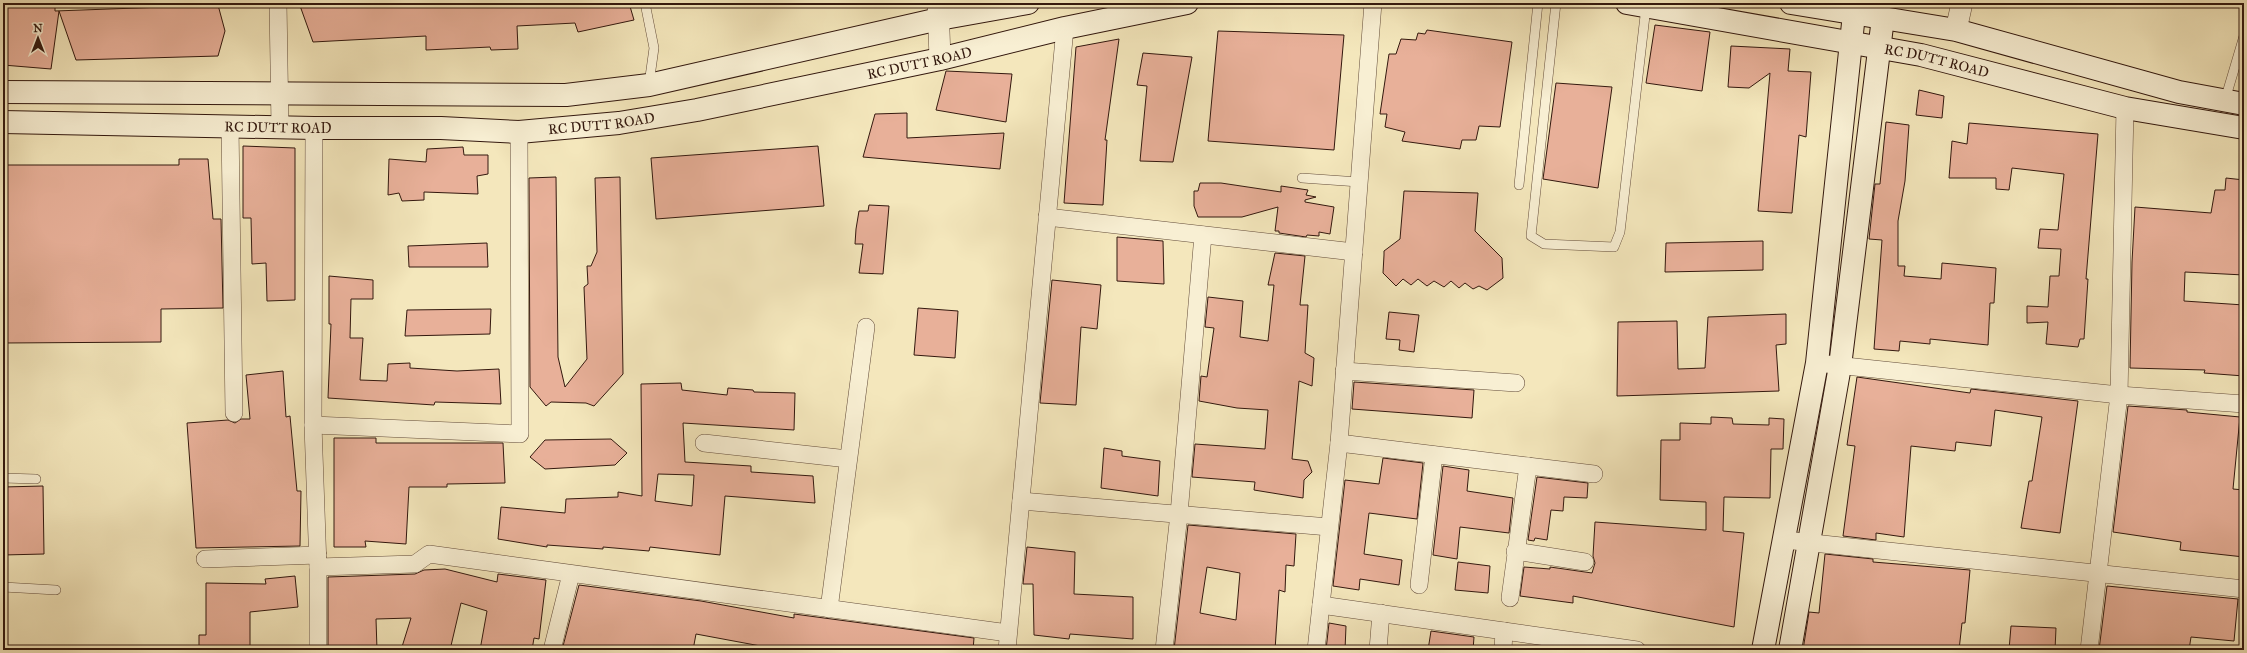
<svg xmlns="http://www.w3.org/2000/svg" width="2247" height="653" font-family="'IM FELL Great Primer',serif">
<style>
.building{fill:#e8b099;stroke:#33180e;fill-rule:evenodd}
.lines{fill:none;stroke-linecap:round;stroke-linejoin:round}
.service-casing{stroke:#634c3a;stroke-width:10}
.minor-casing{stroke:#634c3a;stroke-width:18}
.tertiary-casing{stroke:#634c3a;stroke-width:22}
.secondary-casing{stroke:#33180e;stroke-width:24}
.service{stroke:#f8efd3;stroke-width:9}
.minor{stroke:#f8efd3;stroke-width:17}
.tertiary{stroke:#f8efd3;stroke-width:21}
.secondary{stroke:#f8efd3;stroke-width:22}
.labels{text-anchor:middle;stroke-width:3;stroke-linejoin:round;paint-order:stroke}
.street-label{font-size:14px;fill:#33180e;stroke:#f8efd3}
</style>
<rect width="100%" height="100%" fill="#f4e7bc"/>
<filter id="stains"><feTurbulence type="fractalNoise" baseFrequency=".005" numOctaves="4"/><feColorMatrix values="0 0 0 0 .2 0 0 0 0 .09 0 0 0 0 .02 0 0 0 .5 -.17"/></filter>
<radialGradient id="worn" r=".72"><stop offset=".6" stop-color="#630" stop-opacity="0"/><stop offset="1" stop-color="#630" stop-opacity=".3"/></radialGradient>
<g class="building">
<path d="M3,3H55V11L218,5L225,31L218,56L76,60L59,11L51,69L3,65Z"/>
<path d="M299,3H629L634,20L578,32L575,23L517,26L518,49L491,50L490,47L426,50V36L313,42Z"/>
<path d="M1655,25L1710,32L1702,91L1646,83Z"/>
<path d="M1427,30L1512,42L1500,127L1479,126L1476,140H1462L1460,149L1402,141L1405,132L1385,127L1387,114H1380L1389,54H1396L1401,39L1416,40L1418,33L1425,34Z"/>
<path d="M1218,31L1344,35L1334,150L1208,141Z"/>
<path d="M1119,39L1105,140H1107L1103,205L1064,203L1076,47Z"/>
<path d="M1731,46L1790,49L1788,71L1811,72L1806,137L1799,135L1792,213L1758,211L1770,73L1749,88L1728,87Z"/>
<path d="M1143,53L1192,57L1173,162L1140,161L1147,86L1137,85Z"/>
<path d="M946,71L1012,74L1006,122L936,110Z"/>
<path d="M1556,83L1612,87L1598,188L1543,179Z"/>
<path d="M1919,90L1944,96L1942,118L1916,115Z"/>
<path d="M907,113V138L1004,133L1000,169L863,157L875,114Z"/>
<path d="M1886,122L1909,125L1905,181L1898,221V266H1905L1904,276L1941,279L1942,263L1996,268L1994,303H1990L1988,345L1930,339V344L1900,341L1899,351L1874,349L1882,240L1869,239L1875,184H1880Z"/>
<path d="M1969,123L2098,134L2086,279H2088L2084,339H2080L2078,347L2046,344L2048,322L2027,323V306L2048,307L2050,276H2059L2061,249L2038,248L2040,229L2058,230L2064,174L2012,168L2009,190L1996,189V178H1949L1952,141L1967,144Z"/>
<path d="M243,146L295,148V300L267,301L266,263L252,264L251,218H243Z"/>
<path d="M818,146L824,206L656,219L651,158Z"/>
<path d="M463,147L464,155H488V174L477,176L478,194L424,192V200L402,201L399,193L388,195L389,159L426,162L427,149Z"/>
<path d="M179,159H208L213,219H221L223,308L161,309V342L3,343V165H179Z"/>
<path d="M556,177L558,357L565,387L587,359L584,287L588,284L587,266H591L597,252L595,178L620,177L623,374L594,406L586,403L551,402L546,406L530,387L529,178Z"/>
<path d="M2226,178L2244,180V275L2185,272L2184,301L2244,305V376L2204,373L2205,370L2130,368L2132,262L2135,207L2211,213L2215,190H2225Z"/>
<path d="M1200,183H1221L1281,192V186L1308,190L1306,195L1316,197L1305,200V202L1334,207L1330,234L1319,232V236L1307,235L1306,237L1279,233V231H1275L1278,207L1242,217H1198L1194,206V191H1198Z"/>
<path d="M1404,191L1478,193L1475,231L1502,258L1503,278L1487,290L1479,286L1473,289L1465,283L1459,288L1451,281L1444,287L1434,281L1427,286L1418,279L1411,285L1403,279L1396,286L1383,273L1384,255V251L1400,239Z"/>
<path d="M869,205L889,206L883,274L859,273L863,244H855L856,229L859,211H868Z"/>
<path d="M1117,237L1163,241L1164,284L1117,281Z"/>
<path d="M1763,241V270L1665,272L1666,243Z"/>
<path d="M487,243L488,267H409L408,246Z"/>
<path d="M1275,253L1305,256L1300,305H1308L1305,353L1314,358L1312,386L1299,381L1292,459L1308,461L1312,472L1304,480L1303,498L1254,490L1255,482L1192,477L1195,444L1265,449L1268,410L1237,408L1199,401L1201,376L1207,377L1214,328L1205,327L1208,297L1243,301L1240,337L1268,341L1274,285H1268Z"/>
<path d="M329,276L373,280V299H351L350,338H363L360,380L387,381L388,364L410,363V368L457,371L499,369L501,404L435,402L434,405L328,398L331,324H329Z"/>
<path d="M1052,280L1101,285L1097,329L1081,327L1076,405L1040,403Z"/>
<path d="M918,308L958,311L955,358L914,355Z"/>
<path d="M491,309L490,334L405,336L407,310Z"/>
<path d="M1389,312L1419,315L1414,352L1399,350L1400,340L1386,339Z"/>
<path d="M1786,314V344L1776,345L1779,391L1617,396L1618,322L1677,321L1678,369L1705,368L1708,317Z"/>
<path d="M283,371L286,417L290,416L297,491H301L300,546L196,548L187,423L228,420L235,423L241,419H250L246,375Z"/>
<path d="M1857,377L1970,393L1971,389L2078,401L2060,533L2021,528L2029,481H2032L2042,417L1995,410L1991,446L1956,442L1955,451L1911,446L1904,537L1876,533V540L1843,536L1855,446L1847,445Z"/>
<path d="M1354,382L1474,390L1472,418L1352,409Z"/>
<path d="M681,383L682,390L727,395L728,388L753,390L754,392L795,393L794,430L683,423L685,462L751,466V472L813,476L815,503L725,496L720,555L650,547L649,551L603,547V549L547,545V547L498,539L501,507L565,513L566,499L618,497V492L642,496L641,384ZM658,474L694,475L692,506L655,501Z"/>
<path d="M2128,406L2187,410V412L2240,417L2233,489L2244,490V557L2180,550L2181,542L2113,532Z"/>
<path d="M1711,417L1732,418L1733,424L1769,425V418L1784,419L1783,449H1771L1770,498L1724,497L1723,531L1744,533L1734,627L1573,596V603L1520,596L1524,567L1550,569V567L1592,573L1595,563L1593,556L1595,522L1706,530V502L1660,500L1661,440H1680V423L1711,424Z"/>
<path d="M334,438H376V443H503L505,483L447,484V487H409L406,544L365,541L366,547H334Z"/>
<path d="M611,439L627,453L615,465L545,469L530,457L545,440Z"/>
<path d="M1104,448L1122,451V456L1160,461L1158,496L1101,488Z"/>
<path d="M1383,458L1423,463L1417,519L1369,513L1364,554L1402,560L1399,585L1360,579L1359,590L1333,586L1345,480L1379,484Z"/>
<path d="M1443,466L1469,470L1467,491L1513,498L1509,533L1460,527L1457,559L1433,555Z"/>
<path d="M1537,477L1588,483L1587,498L1564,497L1563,511L1551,510L1547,540L1535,538L1534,541L1528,540Z"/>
<path d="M43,486L44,554L3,555V487Z"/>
<path d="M1188,525L1296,534L1294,566L1286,565L1285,592L1279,590L1275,650H1174ZM1207,567L1240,573L1236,620L1200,613Z"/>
<path d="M1027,547L1075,552L1074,594L1133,597V639L1070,634L1069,639L1034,635L1033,584H1023Z"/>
<path d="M1825,554L1873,559V562L1970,570L1965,623H1962L1959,650H1803L1809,612L1819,613Z"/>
<path d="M1458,562L1490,566L1488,593L1455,590Z"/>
<path d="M445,569L497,582L498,574L546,580L539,639L534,638L532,650H480L487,611L461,603L450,650H401L411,618L376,619L377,650H328V577L415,574L424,570Z"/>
<path d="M295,576L298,607L250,612V650H199V635H206V583L266,584L265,579Z"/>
<path d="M579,585L701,601L794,618V614L974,638L973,650H782L696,634L693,650H562Z"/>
<path d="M2107,586L2238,599L2234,641L2191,637L2189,650H2099Z"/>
<path d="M1329,623L1346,626L1345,650H1326Z"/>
<path d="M2011,626L2056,628L2055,650H2009Z"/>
<path d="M1431,631L1474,637L1473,650H1428Z"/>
</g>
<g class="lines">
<g class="service-casing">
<g id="service">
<path d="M645,3L654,48L649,84"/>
<path d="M1556,3L1531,236L1544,244L1614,247L1620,232L1646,7"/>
<path d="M2225,100L2244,36"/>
<path d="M1302,178L1359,182"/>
<path d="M1519,185L1538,3"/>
<path d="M3,478L36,479"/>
<path d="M3,587L56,590"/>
</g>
</g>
<g class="minor-casing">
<g id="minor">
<path d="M278,3L280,126"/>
<path d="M230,125L234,413"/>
<path d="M314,128L313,425L318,567V650"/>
<path d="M1047,217L1354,252"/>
<path d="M1817,363L2119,395L2244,404"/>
<path d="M1344,371L1516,383"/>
<path d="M313,425L520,434L519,132"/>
<path d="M704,443L848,459"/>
<path d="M1339,443L1594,474"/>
<path d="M1021,501L1329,527"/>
<path d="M1785,540L2244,589"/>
<path d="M1515,551L1585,562"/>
<path d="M205,559L318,555"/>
<path d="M318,567L415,564L429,554L1008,633"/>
<path d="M1419,585L1434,455"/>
<path d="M1510,598L1528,466"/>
<path d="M1321,605L1637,650"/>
<path d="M829,609L866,327"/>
<path d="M552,650L571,574"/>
<path d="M1007,650L1065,28"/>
<path d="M1164,650L1179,514L1203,235"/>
<path d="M1316,650L1339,443L1373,3"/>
<path d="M1378,650L1381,613"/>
<path d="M1503,650L1504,631"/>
<path d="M2089,650L2119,395L2125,108"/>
</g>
</g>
<g class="tertiary-casing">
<g id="tertiary">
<path d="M938,3L940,59"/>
<path d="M1956,30L1962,3"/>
</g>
</g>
<g class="secondary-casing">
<g id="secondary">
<path id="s1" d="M1627,3L1921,55L2125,108L2244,128"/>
<path d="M1791,3L1956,30L2179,92L2244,104"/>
<path d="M3,92L566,95L649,85L939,19L1028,3"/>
<path id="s2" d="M3,122L314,128H441L519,132L619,123L697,110L940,59L1065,28L1187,3"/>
<path d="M1763,650L1817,363L1854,14"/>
<path d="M1790,650L1840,366L1883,18"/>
</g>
</g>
<use href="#service" class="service"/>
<use href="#minor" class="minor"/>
<use href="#tertiary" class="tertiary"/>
<use href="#secondary" class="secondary"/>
</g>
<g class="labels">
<g class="street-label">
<text dy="5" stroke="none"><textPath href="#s1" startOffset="315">RC DUTT ROAD</textPath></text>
<text dy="5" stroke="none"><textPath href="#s2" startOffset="923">RC DUTT ROAD</textPath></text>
<text dy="5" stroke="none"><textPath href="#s2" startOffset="599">RC DUTT ROAD</textPath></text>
<text dy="5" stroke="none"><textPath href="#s2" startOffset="275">RC DUTT ROAD</textPath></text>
</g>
</g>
<rect width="2247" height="653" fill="none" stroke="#f4e7bc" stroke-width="16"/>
<rect x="4" y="4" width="2239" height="645" fill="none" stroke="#33180e" stroke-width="2"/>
<rect x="8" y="8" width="2231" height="637" fill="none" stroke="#33180e"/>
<g transform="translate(38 38)" stroke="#f8efd3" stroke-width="3" paint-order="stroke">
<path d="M0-3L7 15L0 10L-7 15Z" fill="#33180e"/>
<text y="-6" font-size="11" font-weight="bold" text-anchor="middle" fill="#33180e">N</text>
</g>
<rect width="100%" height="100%" filter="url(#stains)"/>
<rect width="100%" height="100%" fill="url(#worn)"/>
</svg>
